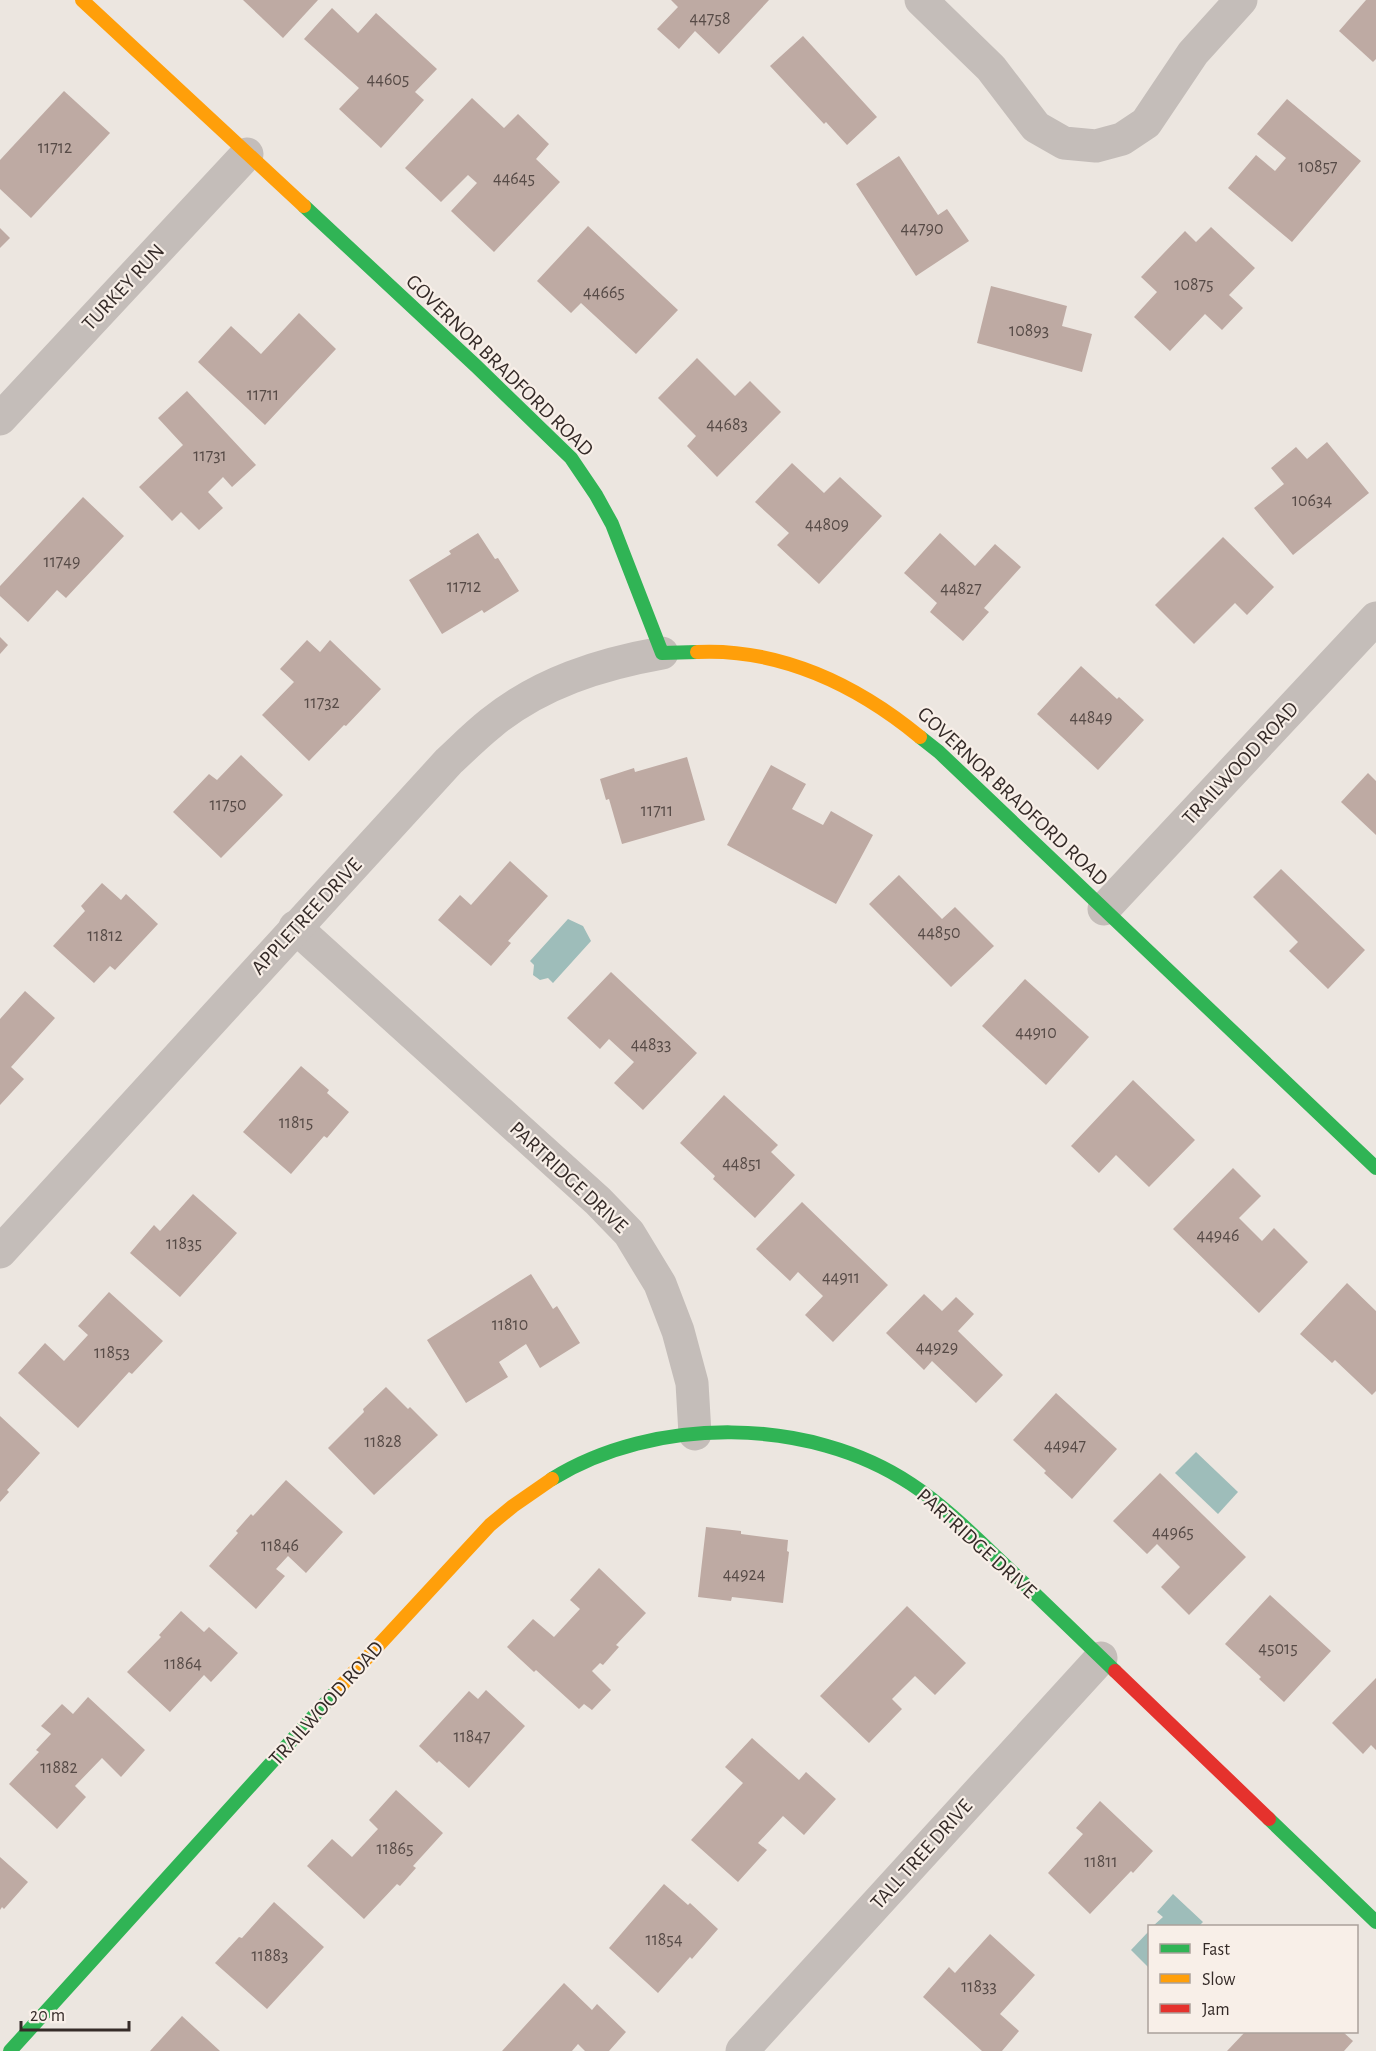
<svg xmlns="http://www.w3.org/2000/svg" width="1376" height="2051" font-family="'Alegreya Sans',sans-serif">
<style>
.water{fill:#9ebdba}
.building{fill:#beaaa3}
.lines{fill:none;stroke-linecap:round;stroke-linejoin:round}
.street{stroke:#c4bdb9;stroke-width:33}
.fast{stroke:#30b455;stroke-width:14}
.slow{stroke:#ff9f0a;stroke-width:14}
.jam{stroke:#e5322d;stroke-width:14}
.labels{text-anchor:middle;stroke-width:4.5;stroke-linejoin:round;paint-order:stroke}
.number-label{font-size:18px;fill:#574b47}
.street-label{font-size:21px;fill:#352b28;stroke:#f8efe8}
</style>
<rect width="100%" height="100%" fill="#ece6e0"/>
<g class="water">
<path d="M568,919L583,926L591,941L553,983L548,978L540,980L533,975L534,965L530,961Z"/>
<path d="M1196,1452L1238,1492L1218,1514L1175,1473Z"/>
<path d="M1173,1894L1203,1922L1199,1926H1153L1163,1917L1157,1912Z"/>
<path d="M1149,1931L1150,1966L1148,1967L1131,1950Z"/>
</g>
<g class="building">
<path d="M243,0H318L283,38Z"/>
<path d="M671,0H769L719,54L695,31L679,49L657,29L678,7Z"/>
<path d="M1366,0H1376V59L1373,62L1339,31Z"/>
<path d="M332,8L358,33L376,13L437,69L415,92L424,100L381,148L339,109L359,88L304,39Z"/>
<path d="M803,36L877,117L847,145L826,122L824,124L770,66Z"/>
<path d="M64,91L110,133L31,218L0,189V160Z"/>
<path d="M472,98L504,128L518,114L549,144L536,159L560,182L494,252L451,211L477,183L468,175L441,202L405,168Z"/>
<path d="M1287,99L1361,161L1292,242L1228,188L1256,155L1275,171L1286,158L1257,134Z"/>
<path d="M899,156L938,215L947,209L969,241L916,276L856,184Z"/>
<path d="M588,226L678,310L636,354L581,303L571,313L537,281Z"/>
<path d="M1211,227L1255,268L1229,295L1243,308L1222,330L1205,314L1170,351L1134,317L1157,292L1141,277L1185,231L1196,242Z"/>
<path d="M0,228L10,238L0,248Z"/>
<path d="M991,286L1067,306L1062,326L1092,334L1082,372L977,343Z"/>
<path d="M299,313L336,349L265,425L198,362L231,326L261,354Z"/>
<path d="M697,358L735,396L750,381L781,412L717,477L687,446L696,436L658,398Z"/>
<path d="M187,391L256,465L232,487L223,477L208,492L223,508L199,530L181,512L172,521L139,487L183,445L158,418Z"/>
<path d="M1327,442L1369,493L1293,555L1254,508L1284,484L1271,468L1296,447L1307,459Z"/>
<path d="M792,463L824,493L840,477L882,516L819,584L777,545L789,533L755,502Z"/>
<path d="M83,497L124,536L66,598L57,590L28,622L0,596V586Z"/>
<path d="M478,533L495,559L498,558L519,591L484,613L482,610L442,634L409,580L451,554L449,551Z"/>
<path d="M940,533L975,566L995,544L1021,567L984,608L989,612L963,641L930,612L937,603L904,573Z"/>
<path d="M1223,537L1274,587L1247,615L1235,603L1194,644L1155,605Z"/>
<path d="M0,637L8,645L0,654Z"/>
<path d="M307,640L320,652L330,640L381,689L346,726L344,725L309,761L262,715L294,682L280,669Z"/>
<path d="M1081,666L1117,699L1119,697L1144,720L1098,770L1037,714Z"/>
<path d="M241,755L283,795L221,858L173,812L209,774L217,780Z"/>
<path d="M687,757L705,820L622,844L609,799L606,800L600,779L634,768L635,772Z"/>
<path d="M771,765L806,784L792,809L823,825L831,811L873,835L836,904L727,845Z"/>
<path d="M1368,773L1376,781V835L1341,802Z"/>
<path d="M510,861L548,896L508,941L511,943L491,966L438,920L460,895L471,905Z"/>
<path d="M1281,869L1365,950L1328,989L1289,951L1298,942L1253,897Z"/>
<path d="M899,875L942,919L955,907L994,946L951,987L869,904Z"/>
<path d="M102,883L121,900L126,894L158,924L115,970L110,966L94,983L53,946L85,911L81,906Z"/>
<path d="M611,972L697,1053L643,1110L614,1083L634,1062L609,1039L600,1049L567,1018Z"/>
<path d="M1025,979L1089,1037L1046,1085L982,1026Z"/>
<path d="M25,991L55,1018L11,1067L24,1079L0,1105V1019Z"/>
<path d="M301,1066L329,1090L327,1093L349,1112L327,1138L324,1136L291,1174L243,1132Z"/>
<path d="M1133,1080L1195,1140L1149,1187L1116,1155L1099,1173L1071,1146Z"/>
<path d="M724,1095L778,1145L771,1152L795,1175L755,1218L713,1179L715,1176L680,1143Z"/>
<path d="M1233,1168L1261,1196L1239,1218L1262,1241L1274,1228L1308,1262L1259,1313L1173,1229Z"/>
<path d="M193,1194L237,1233L180,1297L130,1253L154,1225L160,1231Z"/>
<path d="M802,1202L888,1285L833,1342L805,1315L823,1296L798,1272L790,1281L756,1249Z"/>
<path d="M531,1274L553,1309L557,1306L580,1343L540,1368L526,1344L499,1362L508,1377L466,1403L427,1340Z"/>
<path d="M1347,1283L1376,1311V1391L1372,1395L1335,1360L1332,1363L1300,1334Z"/>
<path d="M109,1292L163,1341L132,1374L129,1372L78,1428L18,1373L45,1343L64,1361L88,1335L78,1326Z"/>
<path d="M924,1294L942,1311L956,1297L974,1314L958,1331L1003,1375L976,1403L932,1361L924,1370L886,1333Z"/>
<path d="M386,1387L408,1409L410,1407L438,1435L374,1495L328,1448L364,1412L363,1409Z"/>
<path d="M1056,1393L1117,1449L1072,1499L1044,1473L1046,1471L1013,1440Z"/>
<path d="M0,1416L40,1453L7,1490L9,1492L0,1502Z"/>
<path d="M1160,1473L1246,1557L1189,1615L1161,1587L1180,1567L1157,1544L1147,1554L1113,1521Z"/>
<path d="M286,1480L343,1532L306,1573L288,1556L276,1569L285,1576L256,1609L209,1566L238,1533L236,1531L251,1514L253,1516Z"/>
<path d="M706,1527L741,1531V1534L788,1540L787,1551L789,1552L783,1603L732,1597L731,1601L698,1597Z"/>
<path d="M599,1568L646,1613L616,1645L619,1647L603,1665L600,1663L592,1671L611,1690L592,1710L584,1704L579,1709L536,1670L534,1672L507,1647L533,1619L554,1637L580,1609L570,1600Z"/>
<path d="M1270,1595L1331,1651L1284,1702L1259,1679L1261,1677L1225,1644Z"/>
<path d="M907,1606L966,1663L935,1695L915,1676L892,1699L902,1709L869,1743L820,1696Z"/>
<path d="M181,1611L204,1632L209,1627L238,1653L211,1682L204,1675L170,1712L127,1672L161,1637L159,1635Z"/>
<path d="M1376,1678V1750L1371,1745L1363,1754L1332,1723Z"/>
<path d="M486,1690L525,1726L469,1788L439,1761L437,1763L419,1746L469,1691L478,1699Z"/>
<path d="M88,1697L145,1750L121,1777L102,1758L75,1786L86,1797L57,1829L9,1784L39,1752L36,1750L51,1734L41,1726L62,1704L73,1714Z"/>
<path d="M752,1738L799,1780L806,1772L836,1799L804,1835L783,1816L758,1843L767,1850L738,1882L691,1840L743,1783L725,1767Z"/>
<path d="M396,1790L443,1833L413,1866L416,1868L400,1886L397,1884L364,1919L307,1866L332,1839L352,1857L378,1829L369,1820Z"/>
<path d="M1100,1801L1153,1851L1133,1873L1131,1871L1090,1914L1048,1873L1083,1834L1076,1828Z"/>
<path d="M0,1857L28,1882L4,1909L2,1907L0,1910Z"/>
<path d="M664,1884L688,1905L690,1903L718,1929L692,1959L690,1957L658,1993L609,1948Z"/>
<path d="M274,1902L324,1947L267,2009L215,1963L239,1937L242,1938Z"/>
<path d="M990,1934L1035,1975L1000,2014L1019,2031L1002,2051H982L923,1997L949,1967L955,1973Z"/>
<path d="M564,1983L592,2010L597,2004L626,2032L609,2051H585L578,2044L572,2051H502Z"/>
<path d="M182,2016L220,2051H150Z"/>
<path d="M1245,2032H1343L1353,2041L1344,2051H1227Z"/>
</g>
<g class="lines">
<g class="street">
<path d="M921,0L991,68L1036,127L1064,143L1096,146L1122,139L1146,123L1193,53L1241,0"/>
<path d="M0,419L247,154"/>
<path d="M1104,909L1376,618"/>
<path d="M295,927L598,1201L629,1233L660,1284L678,1331L692,1383L695,1434"/>
<path d="M0,1252L449,761C463,748 476,735 491,723C540,683 600,664 662,653"/>
<path d="M742,2051L1101,1658"/>
</g>
<g class="fast">
<path d="M304,206L476,366L571,458L596,495L612,524L662,653L697,652"/>
<path d="M920,737L939,752L1376,1168"/>
<path d="M552,1479C654,1416 809,1416 911,1484C946,1507 976,1538 1007,1567C1043,1602 1079,1636 1115,1671"/>
<path d="M1269,1819L1376,1922"/>
<path d="M10,2051L340,1687"/>
</g>
<g class="slow">
<path d="M82,0L304,206"/>
<path d="M697,652C780,648 857,685 920,737"/>
<path d="M340,1687L490,1525L513,1506L552,1479"/>
</g>
<path class="jam" d="M1115,1671L1269,1819"/>
</g>
<g class="labels">
<g class="number-label">
<text x="710" y="24">44758</text>
<text x="388" y="85">44605</text>
<text x="55" y="153">11712</text>
<text x="1318" y="172">10857</text>
<text x="514" y="184">44645</text>
<text x="922" y="234">44790</text>
<text x="1194" y="290">10875</text>
<text x="604" y="298">44665</text>
<text x="1029" y="336">10893</text>
<text x="263" y="400">11711</text>
<text x="727" y="430">44683</text>
<text x="210" y="461">11731</text>
<text x="1312" y="506">10634</text>
<text x="827" y="530">44809</text>
<text x="62" y="567">11749</text>
<text x="464" y="592">11712</text>
<text x="961" y="594">44827</text>
<text x="322" y="708">11732</text>
<text x="1091" y="723">44849</text>
<text x="228" y="810">11750</text>
<text x="657" y="816">11711</text>
<text x="939" y="938">44850</text>
<text x="105" y="941">11812</text>
<text x="1036" y="1038">44910</text>
<text x="651" y="1050">44833</text>
<text x="296" y="1128">11815</text>
<text x="742" y="1169">44851</text>
<text x="1218" y="1241">44946</text>
<text x="184" y="1249">11835</text>
<text x="841" y="1283">44911</text>
<text x="510" y="1330">11810</text>
<text x="937" y="1353">44929</text>
<text x="112" y="1358">11853</text>
<text x="383" y="1447">11828</text>
<text x="1065" y="1451">44947</text>
<text x="1173" y="1538">44965</text>
<text x="280" y="1551">11846</text>
<text x="744" y="1580">44924</text>
<text x="1278" y="1654">45015</text>
<text x="183" y="1669">11864</text>
<text x="472" y="1742">11847</text>
<text x="59" y="1773">11882</text>
<text x="395" y="1854">11865</text>
<text x="1101" y="1867">11811</text>
<text x="664" y="1945">11854</text>
<text x="270" y="1961">11883</text>
<text x="979" y="1992">11833</text>
</g>
<g class="street-label">
<text transform="translate(123 287) rotate(-47)" y="7">TURKEY RUN</text>
<text transform="translate(500 365) rotate(44)" y="7">GOVERNOR BRADFORD ROAD</text>
<text transform="translate(1240 763) rotate(-47)" y="7">TRAILWOOD ROAD</text>
<text transform="translate(1013 796) rotate(43)" y="7">GOVERNOR BRADFORD ROAD</text>
<text transform="translate(306 916) rotate(-47)" y="7">APPLETREE DRIVE</text>
<text transform="translate(569 1177) rotate(43)" y="7">PARTRIDGE DRIVE</text>
<text transform="translate(977 1543) rotate(42)" y="7">PARTRIDGE DRIVE</text>
<text transform="translate(326 1703) rotate(-48)" y="7">TRAILWOOD ROAD</text>
<text transform="translate(921 1854) rotate(-48)" y="7">TALL TREE DRIVE</text>
</g>
</g>
<rect x="1148" y="1925" width="210" height="108" fill="#f8efe8" stroke="#aaa19b" stroke-width="1.5"/>
<rect x="1160" y="1944" width="30" height="9" fill="#30b455" stroke="#aaa19b" stroke-width="1.5"/>
<text x="1202" y="1955" font-size="18" fill="#352b28">Fast</text>
<rect x="1160" y="1974" width="30" height="9" fill="#ff9f0a" stroke="#aaa19b" stroke-width="1.5"/>
<text x="1202" y="1985" font-size="18" fill="#352b28">Slow</text>
<rect x="1160" y="2004" width="30" height="9" fill="#e5322d" stroke="#aaa19b" stroke-width="1.5"/>
<text x="1202" y="2015" font-size="18" fill="#352b28">Jam</text>
<path d="M21 2021v9h108v-9" fill="none" stroke="#352b28" stroke-width="3"/>
<text x="30" y="2021" font-size="18" fill="#352b28" stroke="#f8efe8" stroke-width="4.5" paint-order="stroke">20 m</text>
</svg>
